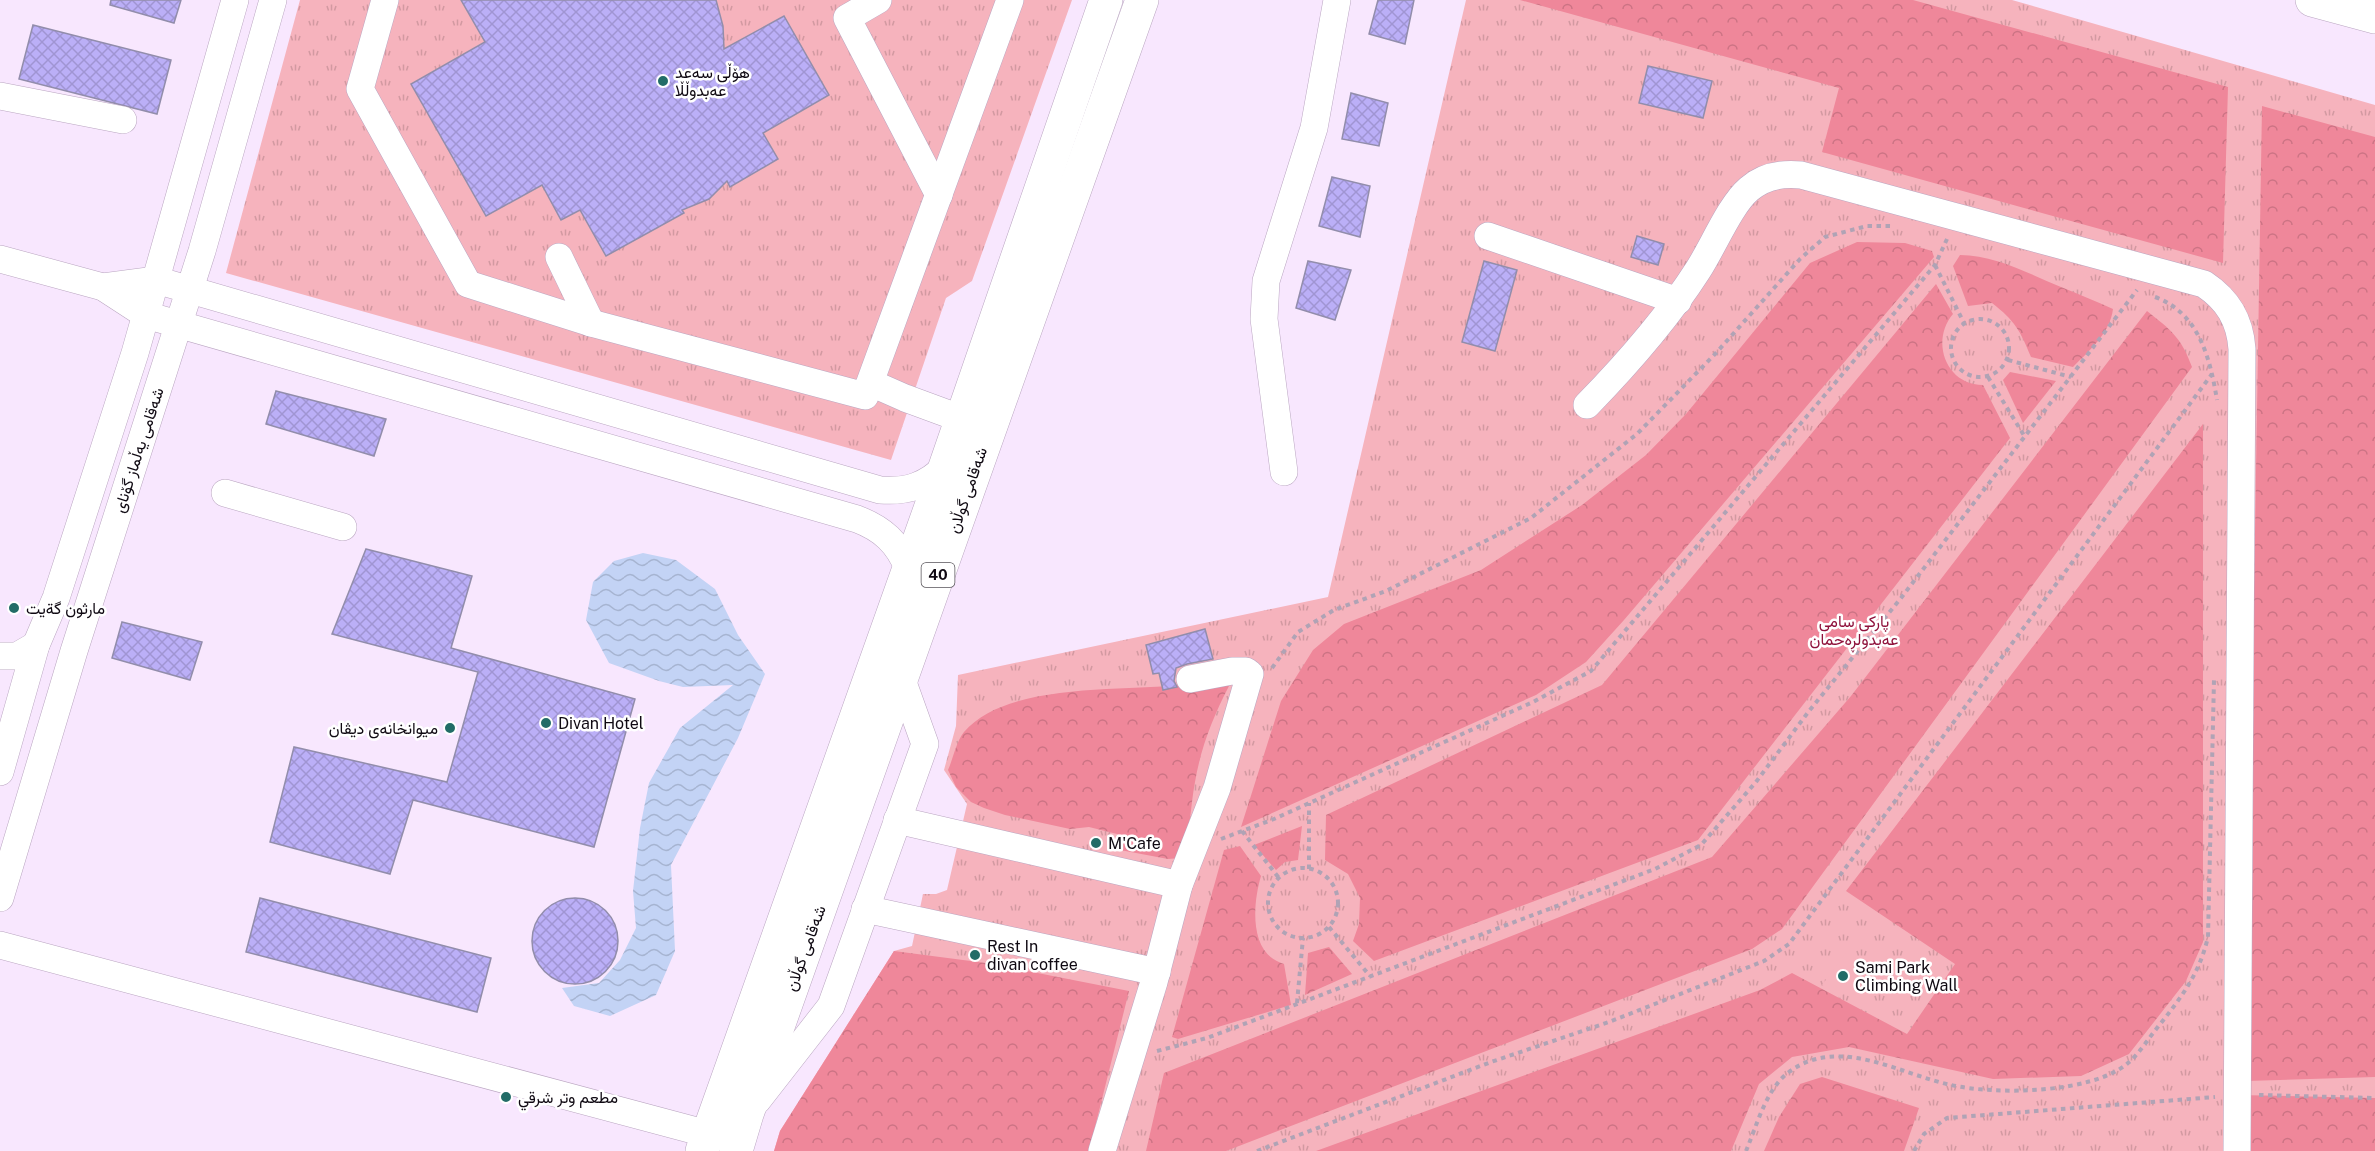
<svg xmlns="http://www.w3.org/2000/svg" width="2375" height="1151" font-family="'Public Sans',Vazirmatn,sans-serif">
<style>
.grass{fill:url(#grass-tufts)}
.forest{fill:url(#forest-crowns)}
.pitch{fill:#f6b3bd}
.water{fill:url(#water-waves)}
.building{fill:url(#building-cross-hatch);stroke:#928dab;stroke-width:1.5}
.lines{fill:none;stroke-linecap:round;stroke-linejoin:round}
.minor-casing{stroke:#baa6c1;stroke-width:28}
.major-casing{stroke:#baa6c1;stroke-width:34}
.path{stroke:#b0a3b5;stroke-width:4;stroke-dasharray:4.5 4.5;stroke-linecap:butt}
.minor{stroke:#fff;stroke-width:27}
.major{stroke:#fff;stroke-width:33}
.poi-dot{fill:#226c67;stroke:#fff;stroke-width:2}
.labels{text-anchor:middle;stroke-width:5;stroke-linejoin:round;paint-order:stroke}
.shield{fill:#fff;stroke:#575359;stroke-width:1.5}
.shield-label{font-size:15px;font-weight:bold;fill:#0f0912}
.poi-label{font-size:16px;fill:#0f0912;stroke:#fff;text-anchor:start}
.street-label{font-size:16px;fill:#0f0912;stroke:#fff}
.park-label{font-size:16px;fill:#8f123c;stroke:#fff}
</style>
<defs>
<pattern id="grass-tufts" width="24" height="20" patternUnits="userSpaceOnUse" patternTransform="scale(1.5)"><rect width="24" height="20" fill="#f6b3bd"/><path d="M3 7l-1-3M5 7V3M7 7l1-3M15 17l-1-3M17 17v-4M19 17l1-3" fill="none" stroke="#d299a1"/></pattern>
<pattern id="forest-crowns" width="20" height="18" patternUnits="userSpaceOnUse" patternTransform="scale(1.5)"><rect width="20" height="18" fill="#ef879a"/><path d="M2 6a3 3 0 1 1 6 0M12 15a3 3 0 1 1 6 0" fill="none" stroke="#cc7384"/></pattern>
<pattern id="water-waves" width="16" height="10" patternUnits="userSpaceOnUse" patternTransform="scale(1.5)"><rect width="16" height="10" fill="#c3d3f5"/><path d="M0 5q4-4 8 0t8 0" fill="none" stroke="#a6b4d1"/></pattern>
<pattern id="building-cross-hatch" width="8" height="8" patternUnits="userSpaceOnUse" patternTransform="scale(1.5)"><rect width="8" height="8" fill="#bbaff7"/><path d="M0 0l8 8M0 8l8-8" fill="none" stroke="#a095d3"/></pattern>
</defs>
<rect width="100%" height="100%" fill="#f8e7fe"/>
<g class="grass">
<path d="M300,0H1072L972,281L946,298L891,460L226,273Z"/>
<path d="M1466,0H2012L2375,105V1151H774L780,1131L894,951L912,946L923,894H936L947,890L967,804L944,770L956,726L958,675L1328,597Z"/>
</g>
<g class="forest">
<path d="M1520,0H1913L2228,87L2223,263L1822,152L1839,88Z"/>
<path d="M2262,106L2375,137V1077L2246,1081Z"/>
<path d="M1857,242L1905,243L1932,251L1934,257L1624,620L1586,662L1536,695L1241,827L1281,701L1313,650L1344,624L1481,570L1582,505L1646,455L1686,414L1810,263Z"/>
<path d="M1960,255C1995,255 2029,274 2061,287C2078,294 2096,301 2113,309C2110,333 2090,350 2073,367L2031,357C2020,330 2015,321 1992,303L1968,306L1953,266Z"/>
<path d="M1936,284L1953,314C1930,341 1946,385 1983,385L2010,438L1698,840L1374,961L1353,941L1359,924L1360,898L1348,874L1325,860L1326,815L1602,685Z"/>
<path d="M2147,311C2171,330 2181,337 2192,367L1782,929L1752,949L1226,1151H1146L1164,1073L1712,857L1851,696Z"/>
<path d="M2010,372L2056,381L2023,423L2003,380Z"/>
<path d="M2203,424V942L2186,981L2129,1054L2081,1076L1993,1079L1849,1047L1792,1057L1759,1084L1731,1151H1316L1760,990L1792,973L1907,1034L1955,964L1846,891Z"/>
<path d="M1189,684L1229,686C1213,717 1201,747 1195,782C1190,808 1191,833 1180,858L1168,859L1120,850L1121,835L1089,827L1070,829L1005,815L984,808L971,802L956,787L948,770C953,759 956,742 964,732C1007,681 1127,692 1189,684Z"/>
<path d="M1302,826L1298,860L1285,862L1276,870L1254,845Z"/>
<path d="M1240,846L1261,876C1253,903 1248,954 1284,964L1291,1005L1178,1039L1172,1037L1224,850Z"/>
<path d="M1329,947L1352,974L1305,995L1308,953Z"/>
<path d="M894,951L986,963L1129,991L1089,1151H774L780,1131Z"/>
<path d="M1822,1077L1919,1108L1904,1151H1764L1779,1117L1800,1084Z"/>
<path d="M2238,1095L2375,1098V1151H2237Z"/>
</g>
<path class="pitch" d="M1846,953L1864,966L1840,998L1822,985Z"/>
<path class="water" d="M643,553L676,560L715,589L738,635L765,674L738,738L671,865L675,951L656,995L610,1016L574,1006L562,988L599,983L620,960L636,928L633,891L640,828L649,783L680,728L733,685L683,687L659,681L609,663L586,620L593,582L614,561Z"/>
<g class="building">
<path d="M111,0H181L174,23L110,5Z"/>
<path d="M461,0H716L723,26L724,49L784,16L829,95L763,133L778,159L730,187L727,181L709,199L682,210L684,213L606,256L580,210L561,220L542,185L486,216L411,84L485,42Z"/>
<path d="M1378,0H1414L1405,44L1369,34Z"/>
<path d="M33,25L171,60L157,114L19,79Z"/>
<path d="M1648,66L1712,81L1703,118L1639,103Z"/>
<path d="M1351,93L1388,103L1379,146L1342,139Z"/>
<path d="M1332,177L1370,186L1360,237L1319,226Z"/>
<path d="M1637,236L1664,244L1658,265L1631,257Z"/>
<path d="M1308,261L1351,270L1335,320L1296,308Z"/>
<path d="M1484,261L1517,270L1495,351L1462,342Z"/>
<path d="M276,391L386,419L374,456L266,424Z"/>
<path d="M366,549L472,576L451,648L635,699L594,847L413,800L390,874L270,842L294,747L447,782L478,672L332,634Z"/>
<path d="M122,622L202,642L190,680L112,658Z"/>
<path d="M1205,629L1213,659L1187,664L1176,668L1174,681L1177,687L1163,690L1159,673L1153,674L1146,645Z"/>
<circle cx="575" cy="941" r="43"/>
<path d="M260,898L491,958L477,1012L246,952Z"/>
</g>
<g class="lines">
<g class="minor-casing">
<g id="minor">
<path d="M385,0L360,89L468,284L591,323L865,396L1010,0"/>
<path d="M878,0L847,18L939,195"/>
<path d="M0,96L123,120"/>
<path d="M1488,236L1678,301"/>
<path d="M559,257L591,323"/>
<path d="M0,259L103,287L146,315L857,519C883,529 898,543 908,568"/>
<path d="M103,287L156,280L880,490C907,492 926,486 945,467"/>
<path d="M871,383L905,398L962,419"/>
<path d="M1587,405C1628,363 1666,320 1698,270C1713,247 1730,205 1749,189C1764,176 1782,173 1801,175L2204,284C2228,300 2240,320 2242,349L2237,1151"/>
<path d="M1284,472L1264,319L1266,281L1314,128L1337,0"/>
<path d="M225,493L343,527"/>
<path d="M0,656H17L36,645"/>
<path d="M0,772L36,645L56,598L135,353L235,0"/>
<path d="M897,820L1179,885"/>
<path d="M0,898L74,651L202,251L273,0"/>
<path d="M865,909L1157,972"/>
<path d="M0,945L708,1134"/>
<path d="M757,1101L831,1006L925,744L901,677"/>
<path d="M1102,1151L1154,982L1179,885L1217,788L1250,674L1246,671H1232L1190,679"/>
</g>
</g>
<g class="major-casing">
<g id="major">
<path d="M2312,0L2375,17"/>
<path d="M702,1151L945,467L1106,0"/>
<path d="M736,1151L747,1114L1142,0"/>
</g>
</g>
<g class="path">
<path d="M1935,265L1964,323"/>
<path d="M2155,297C2199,313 2210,358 2217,400"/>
<circle cx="1980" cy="348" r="29"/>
<path d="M2008,360L2071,377"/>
<path d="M1988,377L2025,437"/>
<path d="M1272,668L1298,632L1334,610L1386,591L1531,518L1637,434L1716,353L1800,259L1825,237L1867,226H1893"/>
<path d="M1242,831L1279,878"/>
<path d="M1221,839L1274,819L1533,702L1591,671L1935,265L1947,239"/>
<circle cx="1303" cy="903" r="35"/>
<path d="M1309,869V803"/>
<path d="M1329,927L1370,976"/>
<path d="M1297,1003L1303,938"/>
<path d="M1157,1051L1207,1038L1655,869L1701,845L1756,782L1809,711L1901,598L2137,290"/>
<path d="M2259,1095L2375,1098"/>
<path d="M1257,1151L1491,1062L1609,1022L1764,961L1789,944L2212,374"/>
<path d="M1746,1151C1757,1125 1766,1089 1789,1072C1839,1035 1899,1074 1951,1085C1995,1095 2092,1094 2128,1063C2139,1054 2148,1039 2157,1028C2181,998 2199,975 2208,937L2214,680"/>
<path d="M1914,1151L1924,1134L1947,1118L2215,1097"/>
</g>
<use href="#minor" class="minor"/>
<use href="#major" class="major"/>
</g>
<g class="poi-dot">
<circle cx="663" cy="81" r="6"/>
<circle cx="14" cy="608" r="6"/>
<circle cx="546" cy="723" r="6"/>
<circle cx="450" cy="728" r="6"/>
<circle cx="1096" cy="843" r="6"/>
<circle cx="975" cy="955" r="6"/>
<circle cx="1843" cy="976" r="6"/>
<circle cx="506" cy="1097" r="6"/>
</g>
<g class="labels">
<rect class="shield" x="921.5" y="563" width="33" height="24" rx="4.5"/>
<g class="shield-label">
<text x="938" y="580">40</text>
</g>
<g class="poi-label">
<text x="675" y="78">ھۆڵی سەعد<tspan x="675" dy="18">عەبدوڵڵا</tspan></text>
<text x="26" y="614">مارثون گةيت</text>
<text x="558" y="729">Divan Hotel</text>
<text x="438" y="734" text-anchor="end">میوانخانەی دیڤان</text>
<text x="1108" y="849">M'Cafe</text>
<text x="987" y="952">Rest In<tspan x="987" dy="18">divan coffee</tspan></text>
<text x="1855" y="973">Sami Park<tspan x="1855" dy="18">Climbing Wall</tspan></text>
<text x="518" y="1103">مطعم وتر شرقي</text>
</g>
<g class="street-label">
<text transform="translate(138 450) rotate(-72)" y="6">شەقامی یەڵماز گۆنای</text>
<text transform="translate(967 490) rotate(-71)" y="6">شەقامی گوڵان</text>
<text transform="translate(805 948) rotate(-70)" y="6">شەقامی گوڵان</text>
</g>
<g class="park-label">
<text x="1854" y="627">پارکی سامی<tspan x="1854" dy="18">عەبدولڕەحمان</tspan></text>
</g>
</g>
</svg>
